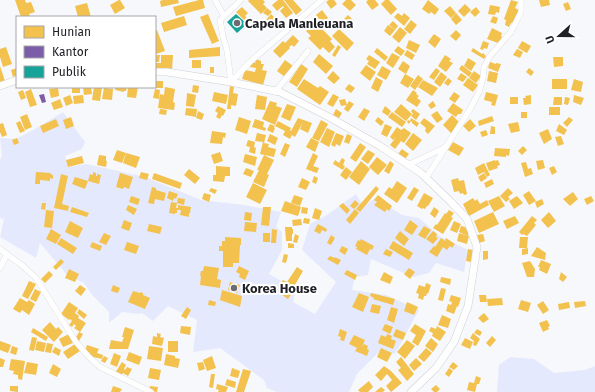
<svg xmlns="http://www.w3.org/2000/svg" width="595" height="392" font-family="'Fira Sans',sans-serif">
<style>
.green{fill:#e5e9fd}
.homes{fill:#f2c14e}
.offices{fill:#7b5ea7}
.public{fill:#17a398}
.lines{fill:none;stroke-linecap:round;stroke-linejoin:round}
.minor-casing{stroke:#cfd0d3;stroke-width:6}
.tertiary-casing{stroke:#cfd0d3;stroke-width:8}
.minor{stroke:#fefefe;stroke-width:5.5}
.tertiary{stroke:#fefefe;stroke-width:7}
.poi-dot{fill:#6b6c71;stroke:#fff;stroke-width:1.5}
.labels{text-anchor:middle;stroke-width:4;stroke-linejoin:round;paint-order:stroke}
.poi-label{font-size:13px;font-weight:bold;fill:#202127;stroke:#fff;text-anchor:start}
</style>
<rect width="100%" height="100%" fill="#f7f8fb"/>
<g class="green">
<path d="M63,112L85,142L82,149L65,156L69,167L86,164L145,177L201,200L244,205L281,212L276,227L282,232V250L269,274L296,289L293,302L315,314L336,282L302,250L310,224L327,215L356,194L363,206L376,198L402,215L419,218L441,237L468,250L464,272L436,263L429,273L413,277L371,259L368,275L355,277L352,290L386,295L419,310L395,354L380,351L357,374L349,392H277L267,388L264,380L220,348L193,352L197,320L168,306L153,321L142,313L138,314L122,312L109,323V312L93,296L84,283L67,275L40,243L36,258L0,237L4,219L0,218V160L2,156L0,138L16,139L35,129Z"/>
<path d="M510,357L534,359L554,373L585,370L595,366V392H497L499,365Z"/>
</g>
<g class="homes">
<path d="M15,0H25L26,3L31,2L35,12L29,14L30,17H21Z"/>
<path d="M119,0H120L125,8L115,14L110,5Z"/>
<path d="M163,0H178L179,3L161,7L160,1Z"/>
<path d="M199,0H203L205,8L176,16L173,7Z"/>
<path d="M249,0H263L265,2L263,4L267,8L261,14L248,1Z"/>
<path d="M278,0H283L293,13L286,18L280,11L284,7L283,6L277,11L272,5Z"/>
<path d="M284,0H293L302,10L296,15Z"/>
<path d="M329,0H334L337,4L331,9L326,2Z"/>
<path d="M346,0H351L356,5L350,11L342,4Z"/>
<path d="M368,0H375L379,5L372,10L366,2Z"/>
<path d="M385,0H389L397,9L391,15L381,4Z"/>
<path d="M428,0L439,9L435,15L431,12L429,14L422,9Z"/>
<path d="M511,0L518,2L515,8L519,10L515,24L511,23L509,27L505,25L506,20L504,19Z"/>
<path d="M539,0H549L550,5L541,7Z"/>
<path d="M568,2L571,9L566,11L563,4Z"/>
<path d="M87,3L91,17H78L75,6Z"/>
<path d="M465,4L471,10L464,17L458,11Z"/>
<path d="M490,5L500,7L499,13L496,12L495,15L488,14Z"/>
<path d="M450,6L456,13L451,18L444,11Z"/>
<path d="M242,7L248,13L245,16L247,18L245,21L236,12Z"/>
<path d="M476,7L480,12L475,17L470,12Z"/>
<path d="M267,8L272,12L268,16L263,13Z"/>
<path d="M322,10L328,18L322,23L316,15Z"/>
<path d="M398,13L402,16L404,13L410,18L404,26L394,17Z"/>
<path d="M456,13L462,20L456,25L451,19Z"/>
<path d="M208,14L219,41L212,44L200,17Z"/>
<path d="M271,14L279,22L273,29L265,21Z"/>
<path d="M348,15L354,21L349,27L342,21Z"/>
<path d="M184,16L187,25L164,32L161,23Z"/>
<path d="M493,16L498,18L496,24L490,22Z"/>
<path d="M411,20L417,25L410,34L404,29Z"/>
<path d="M393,21L398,26L395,30L389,25Z"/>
<path d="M315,22L332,39L330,41L335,47L329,53L323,47L320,50L308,38L311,36L306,31Z"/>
<path d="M388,25L395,30L390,36L384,31Z"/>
<path d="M400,27L407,33L399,43L392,37Z"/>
<path d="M492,28L502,33L501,36L502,37L500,41H499L498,43L487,39Z"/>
<path d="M339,29L354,43L347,51L332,36Z"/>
<path d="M157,30L165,51L156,54L155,51V31Z"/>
<path d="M456,30L461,35L456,41L450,36Z"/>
<path d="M434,34L441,39L435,48L428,42Z"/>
<path d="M293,35L299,41L294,47L292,45L289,47L290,48L280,58L273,51L283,41L285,43Z"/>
<path d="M409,40L420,45L416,53L406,48Z"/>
<path d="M483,41L489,43L487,49L484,48L483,50L480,49Z"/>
<path d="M522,41L531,46L527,53L518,48Z"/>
<path d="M338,45L341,47L335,57L332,55Z"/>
<path d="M398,46L405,51L401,56L394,51Z"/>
<path d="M6,47L12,64L3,67L0,57V49Z"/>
<path d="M220,47V56L189,58V50Z"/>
<path d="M377,48L388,57L385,61L374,52Z"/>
<path d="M473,48L482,54L483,53L486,56L484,59L471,51Z"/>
<path d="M517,49L523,52L520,58L513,55Z"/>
<path d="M407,50L415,55L412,60L404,55Z"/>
<path d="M392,53L400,57L393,68L386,63Z"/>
<path d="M319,54L333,66L326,74L313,62Z"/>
<path d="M155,55H160L159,62H155Z"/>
<path d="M161,55H173L172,70H156V63H161Z"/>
<path d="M369,55L380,62L375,69L367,64L369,61L366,59Z"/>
<path d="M445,55L451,59L449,61L453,63L446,72L438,66Z"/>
<path d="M553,57H563V66L554,67Z"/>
<path d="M468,58L476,63L471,71L464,66Z"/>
<path d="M256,59L261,61V64H264L262,70L267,71L263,85L242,79L245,70L255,72L256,68L250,67L251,62L255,63Z"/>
<rect x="192" y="60" width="9" height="8"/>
<path d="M285,60L293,66L285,77L277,71Z"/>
<path d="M403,61L410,66L406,74L398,69Z"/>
<path d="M490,62L496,64V63L501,64L498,72L488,68Z"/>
<path d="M301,64L308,69L297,87L289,82Z"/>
<path d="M366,65L376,72L370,81L360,73Z"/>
<path d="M462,65L472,73L469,77L459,69Z"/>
<path d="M0,66L5,81L0,82Z"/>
<path d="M382,66L391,71L386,80L377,75Z"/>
<rect x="210" y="67" width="4" height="6"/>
<path d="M17,68V75L13,77L11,70Z"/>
<path d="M436,68L440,71L434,80L429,77Z"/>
<path d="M529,68L534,72L531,76L526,72Z"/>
<path d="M333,71L340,78L334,84L327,78Z"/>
<path d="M474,71L481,76L476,83L469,78Z"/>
<path d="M489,71L498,73L496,83L487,81Z"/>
<path d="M441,72L447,77L440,87L434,82Z"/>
<path d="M461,73L467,77L463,82L457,79Z"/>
<path d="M405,74L414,79L408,88L400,83Z"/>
<path d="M418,75L423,79L415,90L410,86Z"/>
<path d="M376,77L383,81L378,92L371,88Z"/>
<path d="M448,78L452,81L448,86L444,83Z"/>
<path d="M468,78L478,85L473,92L463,85Z"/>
<path d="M304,79L318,88L320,86L329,92L320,105L297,89Z"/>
<rect x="552" y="79" width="15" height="10"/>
<path d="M574,79L583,82L581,92L571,90Z"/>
<path d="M423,80L438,88L432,96L418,87Z"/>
<rect x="155" y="81" width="8" height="7"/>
<path d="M349,84L355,88L351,93L345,89Z"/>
<path d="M193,85L199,86L198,93L192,92Z"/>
<path d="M230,86L234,87L233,93L238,94L236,106L231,105V109H227Z"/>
<rect x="72" y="87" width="8" height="6"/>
<path d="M83,87H91L92,94L84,95Z"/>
<path d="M94,87H102L100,101L92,100Z"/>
<path d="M116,87H127L126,91H124V92L115,90Z"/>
<path d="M128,87H138L136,98L127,97Z"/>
<path d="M165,87L175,89L173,102L175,103L174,110L158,108L160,94L164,95Z"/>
<path d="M58,88L59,96L51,98L49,89Z"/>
<path d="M104,88L113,89L112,100L102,99Z"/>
<path d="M31,89L37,105L30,107L25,92Z"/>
<path d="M155,89L160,90L159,99L153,98Z"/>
<path d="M23,90L26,98L21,100L18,92Z"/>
<path d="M413,90L417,93L416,94L419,96L417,98L421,101L417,107L406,100Z"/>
<path d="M214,92L228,95L226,104L212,101Z"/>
<path d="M454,92L460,96L455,103L449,99Z"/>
<path d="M486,92L498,95L495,106L491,105L492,102L484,100Z"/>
<path d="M187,93L196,95L194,107L186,106Z"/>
<path d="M333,94L339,97L333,107L327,104Z"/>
<path d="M70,95L73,103L66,106L63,98Z"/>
<path d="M83,95L84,103L74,104L73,96Z"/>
<path d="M257,95L267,97L265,110L255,109Z"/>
<path d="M531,95V104L524,105L523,98H526L525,96Z"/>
<path d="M574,95L584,98L581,105L573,102Z"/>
<rect x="510" y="97" width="8" height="7"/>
<path d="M554,97H562V105H553Z"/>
<path d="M565,97L570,98L568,105L564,104Z"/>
<path d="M60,99L63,107L54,110L51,103Z"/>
<path d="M345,99L347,105L341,106L339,100Z"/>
<path d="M270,101L277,103L276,106L282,108L275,125L262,119Z"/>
<path d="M349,101L354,104L348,112L344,109Z"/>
<path d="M433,101L436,106L431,109L428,105Z"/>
<path d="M453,103L463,110L461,114H458L456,117L447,111Z"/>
<path d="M287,104L296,107L290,121L281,117Z"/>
<path d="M401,104L412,114L406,121L394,112Z"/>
<path d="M218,106L226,110L223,116L222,115L220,119L216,117L218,113L215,111Z"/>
<path d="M385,106L391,111L388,116L382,112Z"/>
<rect x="549" y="107" width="11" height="8"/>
<path d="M186,108L197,109L196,117L185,115Z"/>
<path d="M364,108L370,111L364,121L358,117Z"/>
<path d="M160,109L167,110L166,115L159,114Z"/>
<path d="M336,109L342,113L339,118L333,115Z"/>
<path d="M413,109L420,114L416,120L411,116L413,114L411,111Z"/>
<path d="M198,111L204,114L202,120L196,118Z"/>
<path d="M437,111L443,119L437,123L431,115Z"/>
<path d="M392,112L406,122L402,127L388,117Z"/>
<rect x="521" y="112" width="6" height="6"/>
<path d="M27,114L32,127L25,130L20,117Z"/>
<path d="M452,115L460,123L452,134L443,125Z"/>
<path d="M492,116L494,121L479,126L478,121Z"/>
<path d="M71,117L74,126L66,129L63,120Z"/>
<path d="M239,117L251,121L247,134L235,130Z"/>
<path d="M378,117L384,122L381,126L375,121Z"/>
<path d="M569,117L573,120L567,127L563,123Z"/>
<path d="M298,118L312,123L308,133L300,129L303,122L295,137L292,135L290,139L283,135L285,131L275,126L278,121L291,128L290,130L291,131Z"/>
<path d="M411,118L419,123L417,127L412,123V122L411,121L409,124L407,122L408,120L410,121Z"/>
<path d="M424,118L435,126L428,134L425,131L426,128L420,123Z"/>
<path d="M56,119L59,126L43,133L40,126Z"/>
<path d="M255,119L264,122L263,127L266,128L265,131L252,127Z"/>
<path d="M470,119L476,126L469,132L463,126Z"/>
<path d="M321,120L328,124L319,141L312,138Z"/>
<path d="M20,121L25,131L20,133L16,123Z"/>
<path d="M518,122L520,131L511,133L508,124Z"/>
<path d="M3,123L7,135L2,137L0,132V124Z"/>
<path d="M270,124L275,126L274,128H275L273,133L267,130Z"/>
<path d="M385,124L392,127L387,137L381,134Z"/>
<path d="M559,124L567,130L564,135L556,131Z"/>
<path d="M491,126L495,127V134H490Z"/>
<path d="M397,127L401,130L404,128L411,133L404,143L401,141L395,149L390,145L396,137L393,140L390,137Z"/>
<path d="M327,128L335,132L329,147L320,142Z"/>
<path d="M548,129L552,139L544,144L539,133Z"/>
<path d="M486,130L488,135L482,137L480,132Z"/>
<path d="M212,131L226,133L225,138L223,137L222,144L210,143Z"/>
<path d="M257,133L266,135L264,143L269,144L268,147L276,149L274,157L260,154L263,142L255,141Z"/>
<path d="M336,133L344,136L340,146L336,144L335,147L331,145Z"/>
<path d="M413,133L422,140L413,151L405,144Z"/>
<path d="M270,134L278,138L275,145L267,141Z"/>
<path d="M347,134L352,136L349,144L344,142Z"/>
<path d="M561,136L564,144L558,146L555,137Z"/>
<path d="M17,138L19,143L14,145L12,140Z"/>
<path d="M311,138L319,142L315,152L306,147Z"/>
<path d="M248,140L255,142L254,147L256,148L255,154L249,152L250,147L246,146Z"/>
<path d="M453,142L464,148L459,156L448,150Z"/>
<path d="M285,143L290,145L285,157L280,154Z"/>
<path d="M360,143L366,147L356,162L350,158Z"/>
<path d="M523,146L527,150L522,155L518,151Z"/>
<path d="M495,148L510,149L509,156L506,155V157L494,156Z"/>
<path d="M402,149L409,154L405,159L398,154Z"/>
<path d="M117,150L126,153L122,163L113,160Z"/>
<path d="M368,150L375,154L368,164L361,159Z"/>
<path d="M220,152L223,161L214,164L211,155Z"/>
<path d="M126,153L140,157L136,168L123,163Z"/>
<path d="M313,153L318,156L311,171L306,169Z"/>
<path d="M245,154L257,157L255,166L243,162Z"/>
<path d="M99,155L106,156V161H107L106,167L97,165Z"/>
<path d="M264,155L274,160L267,174L269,175L264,187L253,182L259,170H257Z"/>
<path d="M82,156L84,163L68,167L66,160Z"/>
<path d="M377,157L387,165L378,175L369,167Z"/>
<path d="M342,158L345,160L343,165L345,166L343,170L333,164L335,160L339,163Z"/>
<path d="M495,160V161L498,160L500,165L497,166L498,168L489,171L486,163Z"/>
<path d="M543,160L545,168L538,170L536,161Z"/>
<path d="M361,161L370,169L359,185L349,177Z"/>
<path d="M390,161L394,164L389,174L384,171Z"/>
<path d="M526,162L528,169L531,168L533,174L525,177L521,163Z"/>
<path d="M484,163L490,175L487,177L484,172L478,175L475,168Z"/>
<path d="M216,166L230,167V176H225L224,182L213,181V175H216Z"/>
<path d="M313,166L319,168L317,173L311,171Z"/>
<path d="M554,166L557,172L552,175L549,168Z"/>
<path d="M346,167L352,172L346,180L340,175Z"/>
<path d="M246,168L254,171L251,177L243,174Z"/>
<path d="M189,169L200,178L195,184L184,175Z"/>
<path d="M36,172L51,173L50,174L53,175V179L50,178V181L40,180V184H35Z"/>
<path d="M93,172L96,173V176H97V174L101,175L99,184L88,181L90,174L93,175Z"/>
<path d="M141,172L149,174L147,180L139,178Z"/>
<path d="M120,173L133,177L129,189L124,187L123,189L116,187Z"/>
<path d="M154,173L182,183L180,189L152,179Z"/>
<path d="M484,173L487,178L481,182L478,177Z"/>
<path d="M61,174L68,176L62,204L69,206L68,211L54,208Z"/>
<path d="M314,176L318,178L316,184L312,182Z"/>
<path d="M75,177L88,181L85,189L72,184Z"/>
<path d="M302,178L310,182L306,190L298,187Z"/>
<path d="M458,178L459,181L464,180L467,194L464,195L463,193L460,194L459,191L454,192L451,180Z"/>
<path d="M492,179L494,184L486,188L484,183Z"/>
<path d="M397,181L407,188L397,203L384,194L389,187L392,189Z"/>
<path d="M253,183L267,190L260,204L246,197Z"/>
<path d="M376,186L379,189L360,212L356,209Z"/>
<path d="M152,187L156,188V190L166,193L164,201L155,199L154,204L148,203Z"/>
<path d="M414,187L419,190L412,201L407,198Z"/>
<path d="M211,188L217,190L215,194L209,191Z"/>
<path d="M508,188L513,193L508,197L510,199L506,202L500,196Z"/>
<path d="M169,191L178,194L176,199L174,198L173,201L167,198Z"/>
<path d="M529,191L536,201L529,205L523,195Z"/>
<path d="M573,192L578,199L570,206L563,199Z"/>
<path d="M204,193L211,195L209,202L202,199Z"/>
<path d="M424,193L433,198L428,206H427L425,209L423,208L422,209L417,206Z"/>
<path d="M294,195L303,198L300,206L291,203Z"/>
<path d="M378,195L392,206L389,211L387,209L385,212L374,205L377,202L374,200Z"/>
<path d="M131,196L140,199L138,205L129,202Z"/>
<path d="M499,196L505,206L494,212L488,201Z"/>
<path d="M517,196L523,203L514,209L509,201Z"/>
<path d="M591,196L594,201L587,205L584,199Z"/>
<path d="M178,198L185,199L184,205L177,203Z"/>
<path d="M473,198L475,201L477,199L480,204L487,200L489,205L469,216L463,204Z"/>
<path d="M542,199L544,204L537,208L535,202Z"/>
<path d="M355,200L359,204L354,209L350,206Z"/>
<path d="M285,201L301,207L298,216L281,211Z"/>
<path d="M171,202L177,203L176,208H178V205L191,207L190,213H189V217L180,215L181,210H177V213H175V214L169,213Z"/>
<path d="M42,203H46L45,210L41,209Z"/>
<path d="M343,203L350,210L347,214L339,206Z"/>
<path d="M128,205L137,209L134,215L126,210Z"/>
<path d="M72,207L89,213L87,217L70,212Z"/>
<path d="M263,207H271L269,226L261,225Z"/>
<path d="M302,207L308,208L307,214L301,213Z"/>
<path d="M434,207L439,211L435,218L430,214Z"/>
<path d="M315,208L322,211L319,220L312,218Z"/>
<path d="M355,209L359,213L350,224L346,220Z"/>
<path d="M46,210L54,211L52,228L44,227Z"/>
<path d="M449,210L454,213L451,217L453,218L443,234L433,228L436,224L437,225L445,213L446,214Z"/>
<path d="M245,212L252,213L251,221L244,220Z"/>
<path d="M493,212L499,224L479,233L474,221Z"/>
<path d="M549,212L556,221L548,228L541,220Z"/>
<path d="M515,216L519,223L507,229L503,221Z"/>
<path d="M532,216L537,220L534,223L536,225L527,236L523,234L522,235L519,232Z"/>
<path d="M304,218L310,219L309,224L303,223Z"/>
<path d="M301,219L302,225L293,226L292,220Z"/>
<path d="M124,220L132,223L129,231L121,228Z"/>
<path d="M410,220L418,226L412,235L404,230Z"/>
<path d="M70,221L83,228L78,238L65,232Z"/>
<path d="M454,221L461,224L457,233L450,230Z"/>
<path d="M245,222L257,223L256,232L244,231Z"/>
<path d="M149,224L162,227L160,234L147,231Z"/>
<path d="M318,224L327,229L326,232L322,230L320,234L314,231Z"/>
<path d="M424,226L431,230L425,239L418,235Z"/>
<path d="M461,226L465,227L468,232V236L459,232Z"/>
<path d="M285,227H292V229H293V234H292V241H286Z"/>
<path d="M51,229L61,235L56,244L46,239Z"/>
<path d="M272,229L277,230L276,243H271Z"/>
<path d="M400,231L409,239L404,246L395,238Z"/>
<path d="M433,231L437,234L436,237L438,238L433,244L426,239Z"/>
<path d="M104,233L111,236L106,245L99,242Z"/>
<rect x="263" y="233" width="7" height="9"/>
<path d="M459,233L469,236L467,244L457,241Z"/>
<path d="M295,234L299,236L297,243L293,242Z"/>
<path d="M483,234L485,241L479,243L477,235Z"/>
<path d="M331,235L335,238L331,245L327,243Z"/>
<path d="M225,237L241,238V245H240L239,263H233V267H223V251H219V246H222V241H225Z"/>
<path d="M520,237H528L527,248H519Z"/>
<path d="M61,238L77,248L73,254L57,244Z"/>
<path d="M441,238L445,241L446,238L455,244L452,248L450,246L447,250L443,247L437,257L429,252L434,246L435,247Z"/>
<path d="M361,239L374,246L372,250L370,249L367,255L356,249L357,247L355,246L358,240L360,241Z"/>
<path d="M393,241L413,253L409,260L389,248Z"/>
<path d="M92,242L102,246L100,251L90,247Z"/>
<path d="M127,242L139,246L136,254L124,250Z"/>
<path d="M288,243L294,244V248H288Z"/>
<path d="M342,246L348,249L345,255L339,251Z"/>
<path d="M537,247L546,253L545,260L531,256Z"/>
<path d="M528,248V254L522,255V249Z"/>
<path d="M386,249L393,252L390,257L383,254Z"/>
<path d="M468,249L473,250L471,262L466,261Z"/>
<path d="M483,251H488V259L483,260Z"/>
<path d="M284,254L288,255L286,263L282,262Z"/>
<path d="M330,256L335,258V257L341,260L338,265L327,259Z"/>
<path d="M61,259L64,262L56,270L53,267Z"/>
<path d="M541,260L551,264L547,274L539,270L540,267H538Z"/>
<path d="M530,261L535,269L534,277H527L522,263Z"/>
<path d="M204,266L219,268L217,279L221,280L220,288L200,285L201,276L200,275L201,271H203Z"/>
<path d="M239,266L249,271L245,280L239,277L240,274L236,272Z"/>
<path d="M297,267L303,271L292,290L285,285L284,288L279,286L283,280L287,282Z"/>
<path d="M409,268L415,272L410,279L404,274Z"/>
<path d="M69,269L79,274L75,282L65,278Z"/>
<path d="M347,270L357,275L355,280L344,274Z"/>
<path d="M49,271L53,275L45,283L41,279Z"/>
<path d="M384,272L393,277L390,284L380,280Z"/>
<path d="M561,272L567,277L563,282L559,279Z"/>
<path d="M441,277L451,279L450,285L440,282Z"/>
<path d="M29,281L36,284L28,299L22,296Z"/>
<path d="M230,282L240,285L237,293L228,290Z"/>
<path d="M426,283L431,285L428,294L427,293L426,296H424L423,300L418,298L419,294L416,293L419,285L425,287Z"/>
<path d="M80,285L86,289L81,296L75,291Z"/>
<path d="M113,285L120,288L118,293L111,291Z"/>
<path d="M284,288L292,293L288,299L281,294Z"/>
<path d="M441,288L446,289L443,301L438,300Z"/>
<path d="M35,289L41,292L36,302L30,299Z"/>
<path d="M222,290L242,296L240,307L220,300Z"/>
<path d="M133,291L140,293L141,292L143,293V295L150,298L145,309L128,302Z"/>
<path d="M359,293L369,297L363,312L352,307Z"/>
<path d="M371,293L395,299L393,305L373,299L374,298L370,296Z"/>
<path d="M451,295L461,298L458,307L457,306L454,314L446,311L448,304L451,305L452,302L449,301Z"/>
<path d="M479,295H486L487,302H480Z"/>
<path d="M20,298L27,302L29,300L35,304L29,315L22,310L20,313L13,309Z"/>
<path d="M502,298L503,305L488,306L487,299Z"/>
<path d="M209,300L216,302L215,306L208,305Z"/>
<path d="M521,300L531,303L528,312L518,309Z"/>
<path d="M543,301L549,310L543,314L537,305Z"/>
<path d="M585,301L586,306L575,308L574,302Z"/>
<path d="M69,302L78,308L75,313L79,316L78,318L86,323L80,332L74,328L76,326L74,324L72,327L69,325L72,321L70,319L69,320L61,314Z"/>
<path d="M407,302L418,307L414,315L404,311Z"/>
<path d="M569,302L570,308L559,310L558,304Z"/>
<path d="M372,304L381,306L379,314L370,312Z"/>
<path d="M187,307L191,310L186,319L181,316Z"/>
<path d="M391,307L398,309L394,323L387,320Z"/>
<path d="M79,309L87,315L84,319L77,313Z"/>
<path d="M484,313L489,319L483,323L478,318Z"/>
<path d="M442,315L451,319L448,328L438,325Z"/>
<path d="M547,320L550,326L548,327L549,329L543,332L539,323Z"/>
<path d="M50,322L56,329L58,327L63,332L54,342L42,330Z"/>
<path d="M385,324L393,327L390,334L382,330Z"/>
<path d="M415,324L426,331L418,346L412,342L416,335L410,331Z"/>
<path d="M181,326L191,327L190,335L180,333Z"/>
<path d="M437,326L446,332L440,341L432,336L433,333L429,331L431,327L436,329Z"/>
<path d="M125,327L134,330L128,349H109L111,340L122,342L124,337H122Z"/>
<path d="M33,328L48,337L46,341L31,332Z"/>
<path d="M340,329L347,332L344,341L340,340L341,337L338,336Z"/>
<path d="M396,329L406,333L403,340L393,336Z"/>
<path d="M477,329L482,332L480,336L474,333Z"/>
<path d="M79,332L83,334L79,341L75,339Z"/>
<path d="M157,333L161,334L160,337L164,338L162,346L152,344L153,336L157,337Z"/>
<path d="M473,333L480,339L476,346L473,345L474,341L470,338Z"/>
<path d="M69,334L73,343L63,347L59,339Z"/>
<path d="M387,334L392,336L391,339L396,341L393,349L378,343L381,335L386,337Z"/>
<path d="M354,335L365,340L362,347L364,344L368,346L367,349L369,350L367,356L355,351L357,348L349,344Z"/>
<path d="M492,336L496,340L490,347L486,343Z"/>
<path d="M32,337L37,338L34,351L29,350Z"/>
<path d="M431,338L438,344L433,352L425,346Z"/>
<path d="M465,338L473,342L470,349L461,345Z"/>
<path d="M407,340L415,346L405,359L397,352Z"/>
<path d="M0,341L11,345L8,353L0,350Z"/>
<path d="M37,341L46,343L44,352L35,350Z"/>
<rect x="168" y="341" width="10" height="11"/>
<path d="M47,343L53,344L51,353L45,352Z"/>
<path d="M75,344L80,351L68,359L63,352Z"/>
<path d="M87,345L99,349L97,353L103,355L102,359L89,356L90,353L85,351Z"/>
<path d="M12,346L18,348L16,355L10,353Z"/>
<path d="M149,346L163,348L161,361L147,359Z"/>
<path d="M55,347L61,350L59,356L52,352Z"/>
<path d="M381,348L392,353L387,362L377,357Z"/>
<path d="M426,348L432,353L424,362L418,357Z"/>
<path d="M129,352L142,357L139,365L126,360Z"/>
<path d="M114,353L121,356L117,367L110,364Z"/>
<path d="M166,354L175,356V358L180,359L178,368L164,365Z"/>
<path d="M104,356L108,358L105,363L101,361Z"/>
<path d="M212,356L216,368L207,371L203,360Z"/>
<path d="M401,357L414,374L407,381L398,370L401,368L396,362Z"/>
<path d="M0,358L5,360L3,367H0Z"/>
<path d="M416,358L422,364L414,371L409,365Z"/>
<path d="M11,359L25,361L22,380L18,379V375L13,374L14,371L9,370Z"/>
<path d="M27,362L38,364L36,375L24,373Z"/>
<path d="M122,362L126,365L124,369L125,370L127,367L132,369L128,376L123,373L121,376L115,373Z"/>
<path d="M203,362L205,369L199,371L197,363Z"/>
<path d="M453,362L458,366L454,370L449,367Z"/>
<path d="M53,364L61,369L57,377L49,373Z"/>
<path d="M384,366L391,371L402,383L391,392L386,386L392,380L387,374L381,381L375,375Z"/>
<path d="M150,368L161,370L159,380L148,378Z"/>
<path d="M232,368L240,371L238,378L230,376Z"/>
<path d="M449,368L453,371L449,377L445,374Z"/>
<path d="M243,369L251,371L244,392H236Z"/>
<path d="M211,374H215L213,388L209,387Z"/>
<path d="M476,376L481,378L479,384H477L475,392L467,390L469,382L474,383Z"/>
<path d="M227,379L236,382L235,388L225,385Z"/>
<path d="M369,381L373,387L368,392H360L358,390Z"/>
<path d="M217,384L228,387L226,392H218L219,390L216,389Z"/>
<path d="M436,385L440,389L437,392H434L431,389Z"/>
<path d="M10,386H18V392L10,391Z"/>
<path d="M113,386L122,389L120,392H111Z"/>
<path d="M150,386L158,387L157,392L149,391Z"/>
<path d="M381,387L385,390L383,392H375Z"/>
</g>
<path class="offices" d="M44,94L46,102L42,103L39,95Z"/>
<path class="public" d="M236,14L247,24L237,33L227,22Z"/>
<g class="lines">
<g class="minor-casing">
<g id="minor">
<path d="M215,0L224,16"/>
<path d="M231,82L251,61L322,0"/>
<path d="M231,82L227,50L223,37L220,20L241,0"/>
<path d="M275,92L308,51"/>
<path d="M408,165L446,147"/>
<path d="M426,178L470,109L479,92L483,78L484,67L490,56L511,32L521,12V0"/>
<path d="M0,249L23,266L36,278L76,342L88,356L100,367L151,392"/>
<path d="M0,268L7,254"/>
</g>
</g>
<g class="tertiary-casing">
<g id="tertiary">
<path d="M155,72H167L231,82L280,92L329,117L380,146L421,173L451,202L467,219L477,247L468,306L454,342L436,368L411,392"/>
<path d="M0,86L17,80"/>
</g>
</g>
<use href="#minor" class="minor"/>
<use href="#tertiary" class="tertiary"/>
</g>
<g class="poi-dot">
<circle cx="237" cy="23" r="4"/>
<circle cx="234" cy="288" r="4"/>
</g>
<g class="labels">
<g class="poi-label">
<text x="245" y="28">Capela Manleuana</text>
<text x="242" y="293">Korea House</text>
</g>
</g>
<rect x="16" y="16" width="140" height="72" fill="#ffffff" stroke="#a6a6a9"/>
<rect x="24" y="26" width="20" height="12" fill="#f2c14e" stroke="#a6a6a9"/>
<text x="52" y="36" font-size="12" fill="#202127">Hunian</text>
<rect x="24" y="46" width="20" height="12" fill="#7b5ea7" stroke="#a6a6a9"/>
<text x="52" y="56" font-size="12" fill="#202127">Kantor</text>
<rect x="24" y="66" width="20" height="12" fill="#17a398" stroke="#a6a6a9"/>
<text x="52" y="76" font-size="12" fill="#202127">Publik</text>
<g transform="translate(559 36) rotate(249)" stroke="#ffffff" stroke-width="3" paint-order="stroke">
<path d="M0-3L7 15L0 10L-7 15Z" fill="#202127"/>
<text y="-6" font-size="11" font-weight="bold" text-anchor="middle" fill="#202127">U</text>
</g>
</svg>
